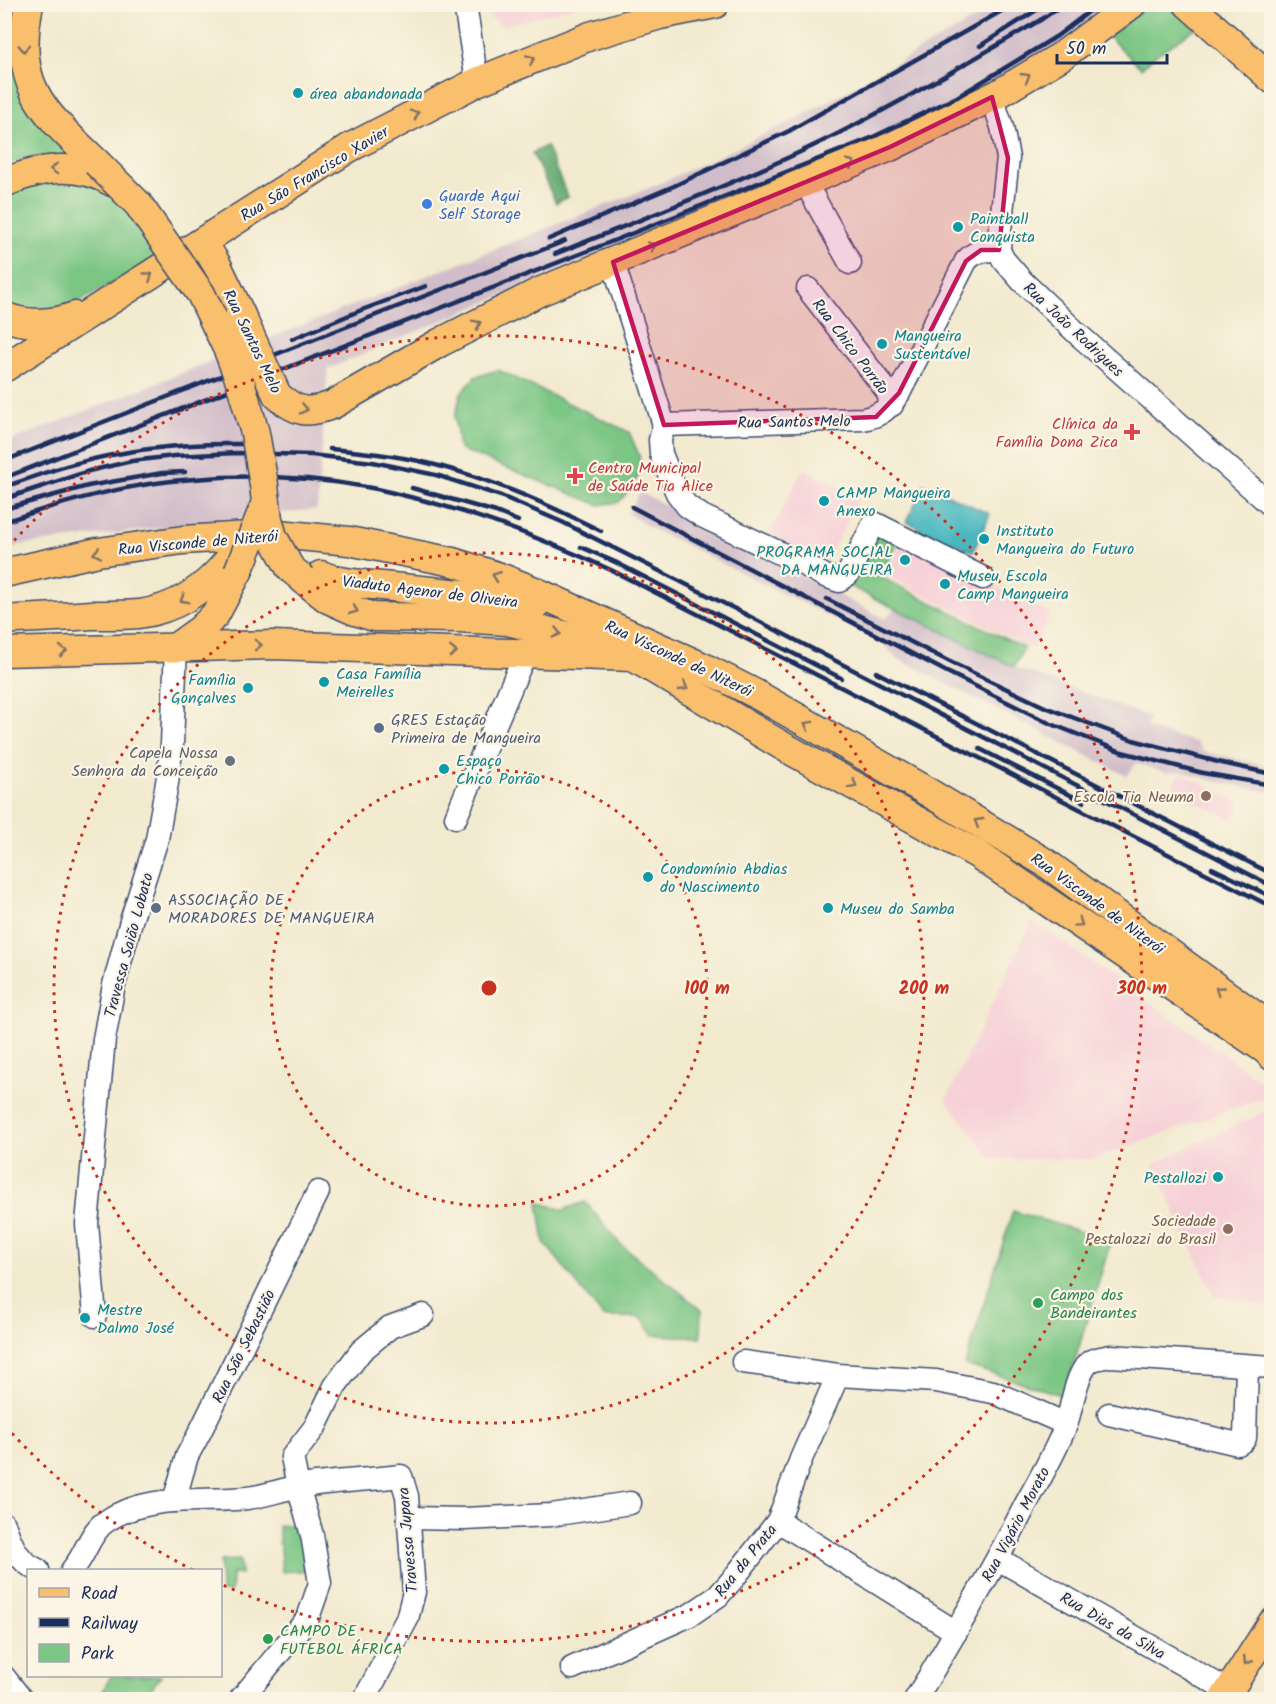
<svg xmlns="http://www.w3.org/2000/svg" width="1276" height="1704" font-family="Kalam,sans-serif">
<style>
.built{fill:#f6cfd7}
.industrial{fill:#d1bdc9}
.green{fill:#7cc684;stroke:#4c7a71;stroke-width:1.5}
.forest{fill:#65ab72;stroke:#406d68;stroke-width:1.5}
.water{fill:#48b7bf;stroke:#32738e;stroke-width:1.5}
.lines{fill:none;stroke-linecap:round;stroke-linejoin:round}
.minor-casing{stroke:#3b4b6f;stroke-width:25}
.major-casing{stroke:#3b4b6f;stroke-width:31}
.minor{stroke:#fff;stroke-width:22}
.major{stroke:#f9bf6d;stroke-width:28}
.rail{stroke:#1b2f5e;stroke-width:4.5}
.major-bridge-casing{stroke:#3b4b6f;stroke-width:31;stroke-linecap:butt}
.major-bridge{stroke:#f9bf6d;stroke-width:28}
.oneway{stroke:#7f7065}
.marked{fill:#c2185b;fill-opacity:0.2;stroke:#c2185b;stroke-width:4.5;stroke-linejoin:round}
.ring{fill:none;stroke:#c8321e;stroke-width:3;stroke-dasharray:3 6}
.culture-dot{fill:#0f9aa8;stroke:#fcf5e5;stroke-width:2}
.shop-dot{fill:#3f7fe0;stroke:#fcf5e5;stroke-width:2}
.health-dot{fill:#e0444e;stroke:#fcf5e5;stroke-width:2}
.service-dot{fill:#5c6f8a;stroke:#fcf5e5;stroke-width:2}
.worship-dot{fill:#6b7280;stroke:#fcf5e5;stroke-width:2}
.education-dot{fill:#8d6e63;stroke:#fcf5e5;stroke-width:2}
.leisure-dot{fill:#2e9e5b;stroke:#fcf5e5;stroke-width:2}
.labels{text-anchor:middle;stroke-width:4.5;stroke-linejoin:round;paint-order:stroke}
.culture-label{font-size:16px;fill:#0d838f;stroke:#fcf5e5;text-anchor:start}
.street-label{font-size:16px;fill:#1b2f5e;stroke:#fcf5e5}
.shop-label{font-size:16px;fill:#366cbe;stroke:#fcf5e5;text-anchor:start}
.health-label{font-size:16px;fill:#be3a42;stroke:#fcf5e5;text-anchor:end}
.service-label{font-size:16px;fill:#4e5e75;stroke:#fcf5e5;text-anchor:start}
.worship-label{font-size:16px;fill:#5b616d;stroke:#fcf5e5;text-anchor:end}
.education-label{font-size:16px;fill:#785e54;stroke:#fcf5e5;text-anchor:end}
.leisure-label{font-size:16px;fill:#27864d;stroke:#fcf5e5;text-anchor:start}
.centre{fill:#c8321e;stroke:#fcf5e5;stroke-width:3}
.ring-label{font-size:18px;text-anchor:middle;font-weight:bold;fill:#c8321e;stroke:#fcf5e5;stroke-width:4.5;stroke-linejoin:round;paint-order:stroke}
</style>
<rect width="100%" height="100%" fill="#fcf5e5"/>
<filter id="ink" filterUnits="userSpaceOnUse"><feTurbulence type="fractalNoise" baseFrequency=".0167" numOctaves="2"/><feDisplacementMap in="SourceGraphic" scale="12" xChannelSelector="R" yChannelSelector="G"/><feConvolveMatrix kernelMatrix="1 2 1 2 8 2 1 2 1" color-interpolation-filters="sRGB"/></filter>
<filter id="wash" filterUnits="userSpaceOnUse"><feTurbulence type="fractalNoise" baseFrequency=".008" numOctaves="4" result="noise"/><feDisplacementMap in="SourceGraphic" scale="24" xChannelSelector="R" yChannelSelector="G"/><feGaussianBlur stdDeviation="1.35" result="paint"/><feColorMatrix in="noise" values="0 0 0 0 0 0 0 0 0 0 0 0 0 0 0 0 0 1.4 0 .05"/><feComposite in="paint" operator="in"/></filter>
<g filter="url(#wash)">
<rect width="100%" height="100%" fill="#f2eacf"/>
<g class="built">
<path d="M487,5V4L579,5L505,26L491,18Z"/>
<path d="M803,469L860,497L820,573L766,541Z"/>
<path d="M903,540L1051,614L1033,649L886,576Z"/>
<path d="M1180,771L1181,773L1241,803L1233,820L1171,790Z"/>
<path d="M1032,921L1235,1062L1271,1090V1095L1094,1159H991L946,1100Z"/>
<path d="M1268,1110L1272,1117L1271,1307L1214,1295L1153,1164Z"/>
</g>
<g class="industrial">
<path d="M1000,5H1111L1058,45L936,116L545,277L328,369L317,509L20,545L5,551V443L654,186L728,152L800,117Z"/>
<path d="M640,492L885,619L897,606L1014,667L1149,717L1147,728L1198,743L1202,751L1271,767V792L1219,782L1180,771L1167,773L1136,763L1127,776L896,658L880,641L651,528L628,514Z"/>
</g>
<g class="green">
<path d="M1149,5H1166L1196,28L1156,55L1141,68L1108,36Z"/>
<path d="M16,10L77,157C52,156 28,155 5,165L4,29Z"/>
<path d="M57,176L116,191L163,255L77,303L47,314L5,306V193Z"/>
<path d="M498,370L629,432L639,455L641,472L630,489L619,502L599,505L459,449L455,417L461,393L475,377Z"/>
<path d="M872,529L898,541L880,577L1024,648L1014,667L845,584Z"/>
<path d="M538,1202L563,1210L585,1202L620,1244L702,1310L701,1337L652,1335L641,1317H603L544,1242Z"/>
<path d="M1013,1211L1111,1241L1064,1396L965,1365Z"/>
<path d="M306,1523L309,1570L282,1572L278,1526Z"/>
<path d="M240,1560L241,1574H232L231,1592H221L220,1561Z"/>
<path d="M111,1676H161L143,1699H106L102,1693Z"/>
</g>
<path class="forest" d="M546,146L568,197L556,203L532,153Z"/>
<path class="water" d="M924,484L990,514L973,552L953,542L947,555L915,540L920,528L907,522Z"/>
</g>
<g filter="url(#ink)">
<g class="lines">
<g class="minor-casing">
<g id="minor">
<path d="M465,4L477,82"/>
<path d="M992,97L1002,127L1008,158L1000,230L999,250L1003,259L1022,281L1081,337L1272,506"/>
<path d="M805,182L850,263"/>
<path d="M613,262L664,425"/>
<path d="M808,289L887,391L892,405"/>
<path d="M664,425L660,440L661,454L677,493L687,506L702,516L805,565L825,576L839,581L848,574L874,523L983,578"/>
<path d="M664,425L863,419C881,416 889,408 899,393L966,261C975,250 986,250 999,250"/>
<path d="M456,817L525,654"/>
<path d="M95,1316L87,1224L104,1039L114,985L131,921L157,839L167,783L172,744L176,647"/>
<path d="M743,1362L838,1375L936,1381L993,1392L1066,1424"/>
<path d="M1109,1414L1238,1444L1243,1441L1245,1438L1247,1366"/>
<path d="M174,1501L187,1456L199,1434L318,1192"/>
<path d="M409,1518L464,1519L551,1515L630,1503"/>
<path d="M778,1521L956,1632"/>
<path d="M4,1524C11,1544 17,1561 38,1570"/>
<path d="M998,1559L1229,1691"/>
<path d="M72,1570C85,1557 89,1533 105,1522C145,1493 201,1503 247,1498C264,1496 280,1490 296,1487C329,1481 368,1480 401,1476L407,1496L414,1592L407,1619L364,1700"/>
<path d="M572,1668L690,1615L718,1596L733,1579L778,1521L801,1459L838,1375"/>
<path d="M4,1677L22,1700"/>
<path d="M240,1700L308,1618L320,1583L312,1535L298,1486L292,1457L315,1427L335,1386L361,1351L390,1327L423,1315"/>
<path d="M915,1700C954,1636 992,1571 1026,1504C1040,1478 1057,1450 1067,1422C1072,1406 1077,1367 1093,1360C1098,1358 1106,1357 1111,1356L1272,1367"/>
</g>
</g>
<g class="major-casing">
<g id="major">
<path d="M29,4C13,86 40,109 96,162"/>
<path d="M1188,4L1272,79"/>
<path d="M4,183C39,167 78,162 112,182"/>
<path d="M203,242L217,265L240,313"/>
<path d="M539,292L890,147L998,94L1063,55L1132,4"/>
<path d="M4,316C25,326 54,324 75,316"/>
<path d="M4,368L349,148L477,82L590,36L660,15L715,4"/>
<path d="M4,573L98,552L183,540L279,534L349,541L453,562L497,576L532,590L703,667L754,693L921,788L1046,863L1272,1028"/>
<path d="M321,575L335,580L352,583L511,599L537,604"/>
<path d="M304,580L328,599L355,611L374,617L458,618L507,621L592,642L606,647"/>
<path d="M4,620C34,618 63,617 92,615C108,615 124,615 139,614C176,609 205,589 228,561"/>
<path d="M176,647L201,629L215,615L238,572"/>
<path d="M4,652L272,645L633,657L781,745L977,854L1266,1050L1272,1056"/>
<path d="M1223,1700L1272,1623"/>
</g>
</g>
<use href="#minor" class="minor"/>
<use href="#major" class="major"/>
<g class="rail">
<path d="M980,46L1046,4"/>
<path d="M549,239L674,186L789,131L1014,4"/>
<path d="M555,254C637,221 719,190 798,153C882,114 962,66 1042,19L1064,4"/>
<path d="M292,339L359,311L426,286"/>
<path d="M330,449C367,452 404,456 439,466C496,481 549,505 601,531"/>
<path d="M4,461L565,241"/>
<path d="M4,478L608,243L871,138L957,97L1057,36L1099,4"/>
<path d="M4,487C26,480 48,471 70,465C126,449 183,443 241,444"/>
<path d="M412,488L496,512L518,521"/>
<path d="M4,499L89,471L132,461L174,456L237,453L311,455L373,462L436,475L501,496L562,522L745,614L1272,886"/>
<path d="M632,507L947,672L1049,723L1122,752L1203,773L1272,785"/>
<path d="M4,509L88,486L162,473L185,472"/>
<path d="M4,522C66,501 129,483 194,479C251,474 310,477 366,487C380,489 393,493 406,496C477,513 544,539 611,570L1272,907"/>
<path d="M581,547L615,562L841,678"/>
<path d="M827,599L948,661L1045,707L1133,740L1222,763L1272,774"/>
<path d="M876,672L1272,874"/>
<path d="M980,749L1084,802"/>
<path d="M1212,868L1272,897"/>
</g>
<g class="major-bridge-casing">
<g id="major-bridge">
<path d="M96,162L138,204L201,294L228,350L240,381L255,433L264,485L268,519L273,537L290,568L304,580"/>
<path d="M240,313L277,395C297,413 308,414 332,405L439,343L539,292"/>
<path d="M238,572L266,502"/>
</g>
</g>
<use href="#major-bridge" class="major-bridge"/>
</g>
<defs><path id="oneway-chevron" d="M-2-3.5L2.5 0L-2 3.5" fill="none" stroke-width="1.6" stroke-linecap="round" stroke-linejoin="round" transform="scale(1.5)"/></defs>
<g class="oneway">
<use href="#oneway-chevron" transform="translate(24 48) rotate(87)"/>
<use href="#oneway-chevron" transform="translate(531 59) rotate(-23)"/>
<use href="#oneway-chevron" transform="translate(1026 77) rotate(-31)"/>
<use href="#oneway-chevron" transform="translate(415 114) rotate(-27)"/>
<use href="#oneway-chevron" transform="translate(851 163) rotate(-23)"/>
<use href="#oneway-chevron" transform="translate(54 169) rotate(178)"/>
<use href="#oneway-chevron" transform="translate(652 246) rotate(-22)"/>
<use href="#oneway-chevron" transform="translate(149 276) rotate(-33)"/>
<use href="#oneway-chevron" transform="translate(477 324) rotate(-27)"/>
<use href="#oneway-chevron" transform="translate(304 409) rotate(13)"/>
<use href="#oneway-chevron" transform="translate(97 553) rotate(169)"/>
<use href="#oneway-chevron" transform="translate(496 576) rotate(-160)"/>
<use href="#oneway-chevron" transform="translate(184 599) rotate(152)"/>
<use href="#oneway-chevron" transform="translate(354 610) rotate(21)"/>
<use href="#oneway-chevron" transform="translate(557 633) rotate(13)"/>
<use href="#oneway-chevron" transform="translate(258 645) rotate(-1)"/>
<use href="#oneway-chevron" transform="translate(63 651) rotate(-2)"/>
<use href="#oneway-chevron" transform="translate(453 652) rotate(2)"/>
<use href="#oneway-chevron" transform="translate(684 687) rotate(31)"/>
<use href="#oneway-chevron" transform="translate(808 725) rotate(-151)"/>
<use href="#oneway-chevron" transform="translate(853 784) rotate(29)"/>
<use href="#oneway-chevron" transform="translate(978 822) rotate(-149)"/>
<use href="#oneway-chevron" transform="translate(1079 923) rotate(34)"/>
<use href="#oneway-chevron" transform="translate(1219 990) rotate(-144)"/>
<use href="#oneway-chevron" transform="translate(1247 1661) rotate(122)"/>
</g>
</g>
<path class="marked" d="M992,97L1008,158L999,250H981L966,261L899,393L876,417L664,425L613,262L890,147Z"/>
<g class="ring">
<circle cx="489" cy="988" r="218"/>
<circle cx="489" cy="988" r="435"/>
<path d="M193 1570A653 653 0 0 1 8 1429M8 547A653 653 0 1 1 223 1585"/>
</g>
<g class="culture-dot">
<circle cx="298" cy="93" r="6"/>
<circle cx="958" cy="227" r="6"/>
<circle cx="882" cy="344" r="6"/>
<circle cx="824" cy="501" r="6"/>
<circle cx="984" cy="539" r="6"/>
<circle cx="905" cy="560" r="6"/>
<circle cx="945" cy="584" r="6"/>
<circle cx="324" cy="682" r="6"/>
<circle cx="248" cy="688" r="6"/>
<circle cx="444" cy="769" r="6"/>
<circle cx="648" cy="877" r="6"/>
<circle cx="828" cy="908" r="6"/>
<circle cx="1218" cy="1177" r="6"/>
<circle cx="85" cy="1318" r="6"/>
</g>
<circle class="shop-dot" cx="427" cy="204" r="6"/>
<g class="health-dot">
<path d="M1129 423h6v6h6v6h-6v6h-6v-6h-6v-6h6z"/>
<path d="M572 467h6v6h6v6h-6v6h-6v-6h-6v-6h6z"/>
</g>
<g class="service-dot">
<circle cx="379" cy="728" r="6"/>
<circle cx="156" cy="908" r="6"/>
</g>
<circle class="worship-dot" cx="230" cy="761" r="6"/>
<g class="education-dot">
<circle cx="1206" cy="796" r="6"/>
<circle cx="1228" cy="1229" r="6"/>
</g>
<g class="leisure-dot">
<circle cx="1038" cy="1303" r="6"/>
<circle cx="268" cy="1639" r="6"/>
</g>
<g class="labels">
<g class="culture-label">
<text x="310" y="99">área abandonada</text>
<text x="970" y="224">Paintball<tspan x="970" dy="18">Conquista</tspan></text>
<text x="894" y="341">Mangueira<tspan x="894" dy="18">Sustentável</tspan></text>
<text x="836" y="498">CAMP Mangueira<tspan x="836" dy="18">Anexo</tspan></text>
<text x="996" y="536">Instituto<tspan x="996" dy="18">Mangueira do Futuro</tspan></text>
<text x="893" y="557" text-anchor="end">PROGRAMA SOCIAL<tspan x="893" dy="18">DA MANGUEIRA</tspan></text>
<text x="957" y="581">Museu Escola<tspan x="957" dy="18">Camp Mangueira</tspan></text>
<text x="336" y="679">Casa Família<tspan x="336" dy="18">Meirelles</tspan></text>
<text x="236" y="685" text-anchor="end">Família<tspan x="236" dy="18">Gonçalves</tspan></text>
<text x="456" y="766">Espaço<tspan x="456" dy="18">Chico Porrão</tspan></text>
<text x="660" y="874">Condomínio Abdias<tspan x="660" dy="18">do Nascimento</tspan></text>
<text x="840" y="914">Museu do Samba</text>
<text x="1206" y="1183" text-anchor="end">Pestallozi</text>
<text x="97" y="1315">Mestre<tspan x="97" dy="18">Dalmo José</tspan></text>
</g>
<g class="street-label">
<text transform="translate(314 173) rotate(-31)" y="6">Rua São Francisco Xavier</text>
<text transform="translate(1074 329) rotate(43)" y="6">Rua João Rodrigues</text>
<text transform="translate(253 341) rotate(64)" y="6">Rua Santos Melo</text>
<text transform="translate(851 346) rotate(53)" y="6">Rua Chico Porrão</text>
<text transform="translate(794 421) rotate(-1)" y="6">Rua Santos Melo</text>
<text transform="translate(198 542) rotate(-5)" y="6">Rua Visconde de Niterói</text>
<text transform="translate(430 591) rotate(7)" y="6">Viaduto Agenor de Oliveira</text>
<text transform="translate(679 658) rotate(25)" y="6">Rua Visconde de Niterói</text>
<text transform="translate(1098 903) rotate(36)" y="6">Rua Visconde de Niterói</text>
<text transform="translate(128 945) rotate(-75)" y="6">Travessa Saião Lobato</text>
<text transform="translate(243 1346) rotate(-64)" y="6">Rua São Sebastião</text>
<text transform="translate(1015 1524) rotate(-62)" y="6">Rua Vigário Morato</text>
<text transform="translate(407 1540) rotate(-95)" y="6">Travessa Jupara</text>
<text transform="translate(745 1560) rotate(-51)" y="6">Rua da Prata</text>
<text transform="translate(1113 1625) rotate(30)" y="6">Rua Dias da Silva</text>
</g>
<g class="shop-label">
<text x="439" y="201">Guarde Aqui<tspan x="439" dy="18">Self Storage</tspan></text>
</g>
<g class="health-label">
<text x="1118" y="429">Clínica da<tspan x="1118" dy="18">Família Dona Zica</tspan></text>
<text x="588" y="473" text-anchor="start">Centro Municipal<tspan x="588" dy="18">de Saúde Tia Alice</tspan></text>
</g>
<g class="service-label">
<text x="391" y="725">GRES Estação<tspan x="391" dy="18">Primeira de Mangueira</tspan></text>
<text x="168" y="905">ASSOCIAÇÃO DE<tspan x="168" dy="18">MORADORES DE MANGUEIRA</tspan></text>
</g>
<g class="worship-label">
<text x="218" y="758">Capela Nossa<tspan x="218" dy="18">Senhora da Conceição</tspan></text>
</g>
<g class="education-label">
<text x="1194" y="802">Escola Tia Neuma</text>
<text x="1216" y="1226">Sociedade<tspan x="1216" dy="18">Pestalozzi do Brasil</tspan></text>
</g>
<g class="leisure-label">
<text x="1050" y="1300">Campo dos<tspan x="1050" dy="18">Bandeirantes</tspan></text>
<text x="280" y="1636">CAMPO DE<tspan x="280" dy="18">FUTEBOL ÁFRICA</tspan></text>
</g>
</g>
<circle cx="489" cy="988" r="9" class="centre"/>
<g class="ring-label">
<text x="707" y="994">100 m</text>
<text x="924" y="994">200 m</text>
<text x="1142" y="994">300 m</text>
</g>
<rect width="1276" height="1704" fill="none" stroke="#fcf5e5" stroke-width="24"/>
<rect x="27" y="1569" width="195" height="108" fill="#fcf5e5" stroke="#a2a6af" stroke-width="1.5"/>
<rect x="39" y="1588" width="30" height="9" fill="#f9bf6d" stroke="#a2a6af" stroke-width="1.5"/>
<text x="81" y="1599" font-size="18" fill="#1b2f5e">Road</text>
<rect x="39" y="1618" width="30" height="9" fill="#1b2f5e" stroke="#a2a6af" stroke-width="1.5"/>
<text x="81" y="1629" font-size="18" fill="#1b2f5e">Railway</text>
<rect x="39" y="1644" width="30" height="18" fill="#7cc684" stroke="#a2a6af" stroke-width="1.5"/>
<text x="81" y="1659" font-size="18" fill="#1b2f5e">Park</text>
<path d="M1057 54v9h110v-9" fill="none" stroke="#1b2f5e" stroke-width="3"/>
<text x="1066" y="54" font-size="18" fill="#1b2f5e" stroke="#fcf5e5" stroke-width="4.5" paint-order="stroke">50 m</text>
</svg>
